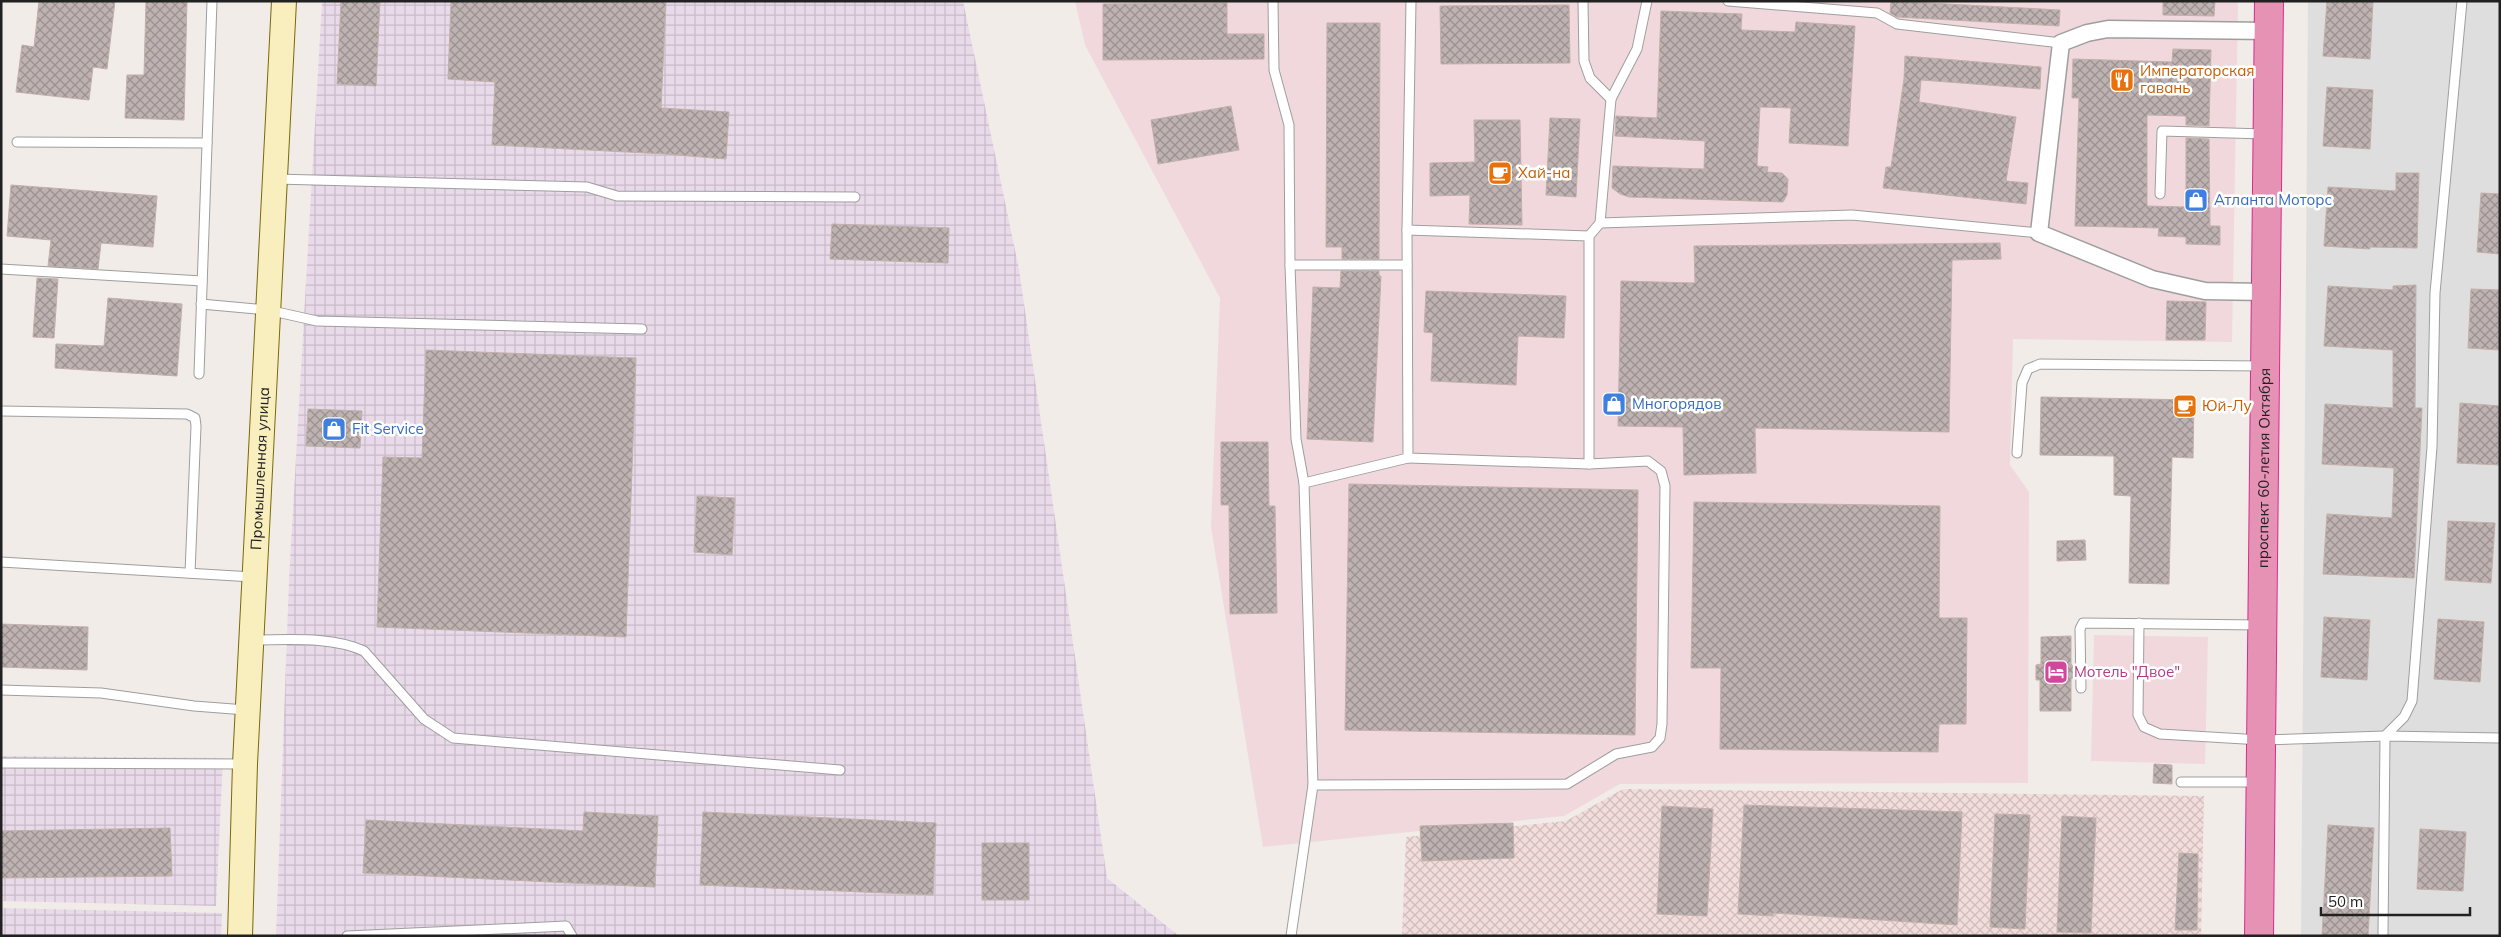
<svg xmlns="http://www.w3.org/2000/svg" width="2501" height="937" font-family="Mulish,sans-serif">
<style>
.residential{fill:#dfdede}
.commercial{fill:#f1d8dd}
.industrial{fill:url(#industrial-grid)}
.military{fill:url(#military-cross-hatch)}
.building{fill:url(#building-cross-hatch);stroke:#c3afaa}
.lines{fill:none;stroke-linecap:round;stroke-linejoin:round}
.lane-casing{stroke:#9e9e9e;stroke-width:11}
.street-casing{stroke:#9e9e9e;stroke-width:19}
.secondary-casing{stroke:#786a07;stroke-width:26}
.highway-casing{stroke:#d82b8f;stroke-width:30}
.lane{stroke:#fff;stroke-width:9}
.street{stroke:#fff;stroke-width:16}
.secondary{stroke:#f9eebe;stroke-width:24}
.highway{stroke:#e692b5;stroke-width:28}
.labels{text-anchor:middle;stroke-width:5;stroke-linejoin:round;paint-order:stroke}
.food-label{font-size:15px;fill:#c56008;stroke:#fff;text-anchor:start}
.shop-label{font-size:15px;fill:#366cbe;stroke:#fff;text-anchor:start}
.street-label{font-size:15px;fill:#212121;stroke:#fff}
.hotel-label{font-size:15px;fill:#b23c85;stroke:#fff;text-anchor:start}
</style>
<defs>
<pattern id="industrial-grid" width="8" height="8" patternUnits="userSpaceOnUse" patternTransform="scale(1.25)"><rect width="8" height="8" fill="#e9daea"/><path d="M0 4h8M4 0v8" fill="none" stroke="#c8bbc8"/></pattern>
<pattern id="military-cross-hatch" width="8" height="8" patternUnits="userSpaceOnUse" patternTransform="scale(1.25)"><rect width="8" height="8" fill="#f2dddc"/><path d="M0 0l8 8M0 8l8-8" fill="none" stroke="#cfbdbc"/></pattern>
<pattern id="building-cross-hatch" width="8" height="8" patternUnits="userSpaceOnUse" patternTransform="scale(1.25)"><rect width="8" height="8" fill="#beb3b1"/><path d="M0 0l8 8M0 8l8-8" fill="none" stroke="#9a9190"/></pattern>
</defs>
<rect width="100%" height="100%" fill="#f1ece8"/>
<path class="residential" d="M2308,1H2500V936H2301Z"/>
<g class="commercial">
<path d="M1075,1H2238L2232,342L2013,339L2010,465L2029,492L2028,783L1620,784L1564,816L1263,847L1211,527L1220,298L1085,45Z"/>
<path d="M2094,635L2208,637L2205,764L2091,761Z"/>
</g>
<g class="industrial">
<path d="M322,1H963L1019,269L1107,878L1179,936H276L289,580Z"/>
<path d="M1,756L223,758L216,906L1,901Z"/>
<path d="M1,908L222,913L221,936H1Z"/>
</g>
<path class="military" d="M1623,789L2204,796L2201,936H1402L1406,837L1566,821Z"/>
<g class="building">
<path d="M39,1H115L107,69L93,67L89,100L16,92L22,45L34,47Z"/>
<path d="M146,1H187L184,120L125,118L127,75H144Z"/>
<path d="M341,1H380L376,86L337,84Z"/>
<path d="M451,1H666L661,108L729,112L726,159L665,154L492,145L495,82L448,79Z"/>
<path d="M1891,1L2060,10L2059,26L1897,17L1890,13Z"/>
<path d="M2163,1H2215L2214,16L2163,15Z"/>
<path d="M2327,1H2373L2370,59L2323,56Z"/>
<path d="M1227,3V34H1264V59L1103,60V4Z"/>
<path d="M1569,5L1570,63L1441,64L1440,6Z"/>
<path d="M1661,11L1742,14L1741,30L1795,32L1796,22L1855,26L1848,146L1789,143L1791,108L1760,107L1757,166L1768,167L1767,172L1782,173L1788,179L1787,195L1783,202L1629,197L1620,194L1612,188L1613,166L1704,169L1705,141L1615,136L1616,116L1657,118Z"/>
<path d="M1327,23H1380L1379,259H1342V247H1326Z"/>
<path d="M2173,49L2211,50L2209,126L2186,125V116L2147,115V206L2186,207V138L2209,139L2210,226H2220V245L2186,244V237L2158,236L2159,228L2075,226L2079,98H2072L2073,59L2172,62Z"/>
<path d="M1905,56L2041,67L2040,89L1921,80L1919,102L2016,117L2006,181L2028,183L2026,204L1883,188L1886,167H1891L1904,79Z"/>
<path d="M2327,87L2373,90L2370,149L2323,146Z"/>
<path d="M1231,106L1239,150L1158,164L1151,120Z"/>
<path d="M1550,118L1580,119L1576,197L1546,195Z"/>
<path d="M1474,120H1520L1522,225L1469,224L1470,195L1430,196V163L1475,162Z"/>
<path d="M2396,173H2419L2417,248L2370,247V249L2324,246L2328,187L2396,191Z"/>
<path d="M11,185L157,196L153,247L101,243L98,269L48,266L51,240L7,236Z"/>
<path d="M2481,193L2500,194V254L2477,252Z"/>
<path d="M832,224L949,228L948,263L830,259Z"/>
<path d="M2000,243L2001,259L1952,260L1949,432L1755,428L1756,473L1684,475L1683,427L1618,426L1621,281L1695,283L1694,246Z"/>
<path d="M1341,271H1379V276H1381L1373,442L1307,439L1313,287L1340,288Z"/>
<path d="M37,278L58,279L54,338L33,337Z"/>
<path d="M2416,285L2415,408H2422L2414,578L2323,574L2327,514L2392,518L2394,468L2322,464L2325,404L2393,408V350L2324,346L2328,286L2393,290V286Z"/>
<path d="M2471,289L2500,290V350L2468,348Z"/>
<path d="M1426,291L1566,296L1564,338L1518,336L1516,385L1431,381L1433,333L1424,332Z"/>
<path d="M108,298L182,304L177,376L55,368L56,344L104,346Z"/>
<path d="M2167,301L2206,302L2205,340H2166Z"/>
<path d="M426,350L636,358L626,637L377,627L383,457L422,458Z"/>
<path d="M2041,397L2194,400L2193,458L2172,457L2169,584L2129,583L2131,496L2114,495V456L2040,455Z"/>
<path d="M2460,403L2500,406V465L2457,463Z"/>
<path d="M308,409L362,411L360,448L306,446Z"/>
<path d="M1221,442H1268L1269,506H1275L1277,613L1230,614L1229,505H1221Z"/>
<path d="M1349,484L1638,490L1635,735L1345,730Z"/>
<path d="M697,496L735,498L732,555L694,552Z"/>
<path d="M1694,502L1940,506L1939,618H1967L1966,724H1939L1938,752L1720,749L1721,668H1691Z"/>
<path d="M2448,521L2495,523L2491,583L2445,580Z"/>
<path d="M2085,540L2086,560L2057,561V541Z"/>
<path d="M2324,617L2370,620L2367,680L2321,677Z"/>
<path d="M2438,619L2484,622L2480,682L2434,679Z"/>
<path d="M1,624L88,627L87,670L1,667Z"/>
<path d="M2071,636V664L2074,667L2075,676L2071,679V711H2040V680H2036V665L2041,664V637Z"/>
<path d="M2154,764L2172,765V784L2153,783Z"/>
<path d="M1744,805L1962,812L1957,925L1773,913V916L1738,914Z"/>
<path d="M1662,806L1713,809L1707,916L1657,914Z"/>
<path d="M584,812L658,816L655,887L363,873L366,820L583,831Z"/>
<path d="M703,812L936,823L933,895L700,885Z"/>
<path d="M1995,814L2030,815L2025,929L1990,927Z"/>
<path d="M2062,816L2096,818L2091,933L2057,932Z"/>
<path d="M1513,823L1514,858L1422,861L1420,826Z"/>
<path d="M2328,825L2374,828L2368,936H2322Z"/>
<path d="M170,828L172,876L1,878V831Z"/>
<path d="M2420,829L2466,832L2463,891L2417,889Z"/>
<rect x="982" y="843" width="47" height="57"/>
<path d="M2179,853L2198,854L2197,930H2175Z"/>
</g>
<g class="lines">
<g class="lane-casing">
<g id="lane">
<path d="M1273,1L1274,70L1289,125L1290,265L1296,439L1304,483L1313,785L1291,936"/>
<path d="M1728,1L1877,13L1897,24L2061,43"/>
<path d="M1611,99L1637,49L1647,1"/>
<path d="M17,142L207,143"/>
<path d="M275,179L587,187L617,196L855,197"/>
<path d="M2160,194L2162,131L2265,134"/>
<path d="M1600,223L1852,215L2039,233"/>
<path d="M1407,230L1589,236"/>
<path d="M1290,265H1407"/>
<path d="M1,269L202,281"/>
<path d="M201,304L268,310L317,321L642,329"/>
<path d="M199,374L212,1"/>
<path d="M1,411L187,414L195,418L196,426L190,573"/>
<path d="M2017,453L2022,383L2028,369L2040,364L2261,366"/>
<path d="M1408,458L1589,464"/>
<path d="M1304,483L1408,458L1407,230L1411,1"/>
<path d="M1,562L253,577"/>
<path d="M2139,623L2138,715L2144,727L2160,734L2261,740L2385,736L2500,738"/>
<path d="M253,640C288,640 331,636 364,651L424,719L453,738L840,770"/>
<path d="M2081,688L2080,629L2083,623L2260,625"/>
<path d="M1,690L101,693L194,706L246,710"/>
<path d="M1,763L245,764"/>
<path d="M2181,782H2257"/>
<path d="M1313,785L1567,784L1616,754L1652,747L1660,738L1662,724L1665,486L1661,471L1648,461L1589,464V236L1600,223L1611,99L1590,78L1584,61L1583,1"/>
<path d="M347,936L566,926L572,936"/>
<path d="M2383,936L2385,736L2404,717L2412,701L2432,447L2435,293L2462,1"/>
</g>
</g>
<g class="street-casing">
<path id="street" d="M2265,292L2205,291L2152,279L2039,233L2061,43L2087,33L2108,29L2269,31"/>
</g>
<g class="secondary-casing">
<g id="secondary">
<path id="s1" d="M240,936L245,764L284,1"/>
</g>
</g>
<g class="highway-casing">
<g id="highway">
<path id="s2" d="M2259,936L2269,1"/>
</g>
</g>
<use href="#lane" class="lane"/>
<use href="#street" class="street"/>
<use href="#secondary" class="secondary"/>
<use href="#highway" class="highway"/>
</g>
<defs>
<g id="restaurant-square" transform="scale(1.25)"><rect x="-9" y="-9" width="18" height="18" rx="4" fill="#e8710a" stroke="#fff"/><path d="M-5-6h1v4h1v-4h1v4h1v-4h1v5L-1.5 .5V6h-2V.5L-5-1ZM5-6V6H3V1.5H1.5Q1.5-4 5-6Z" fill="#fff"/></g>
<g id="cafe-square" transform="scale(1.25)"><rect x="-9" y="-9" width="18" height="18" rx="4" fill="#e8710a" stroke="#fff"/><path d="M-5.5-4.5H6V0H3Q3 3.5 0 3.5H-2.5Q-5.5 3.5-5.5 0ZM3-3.2v2h1.7v-2ZM-6 4.5H4V6H-6Z" fill="#fff"/></g>
<g id="shop-square" transform="scale(1.25)"><rect x="-9" y="-9" width="18" height="18" rx="4" fill="#3f7fe0" stroke="#fff"/><path d="M-5-2.5h2.3a2.7 3.5 0 0 1 5.4 0H5L5.5 6h-11ZM-1.5-2.5h3a1.5 2.3 0 0 0-3 0Z" fill="#fff"/></g>
<g id="hotel-square" transform="scale(1.25)"><rect x="-9" y="-9" width="18" height="18" rx="4" fill="#d1479c" stroke="#fff"/><path d="M-6-4.5h1.5V1H6V5H4.5V3h-9V5H-6ZM-4 0a1.8 1.8 0 1 1 3.6 0ZM.5 0V-2.5h3Q6-2.5 6 0Z" fill="#fff"/></g>
</defs>
<g fill-rule="evenodd">
<use href="#restaurant-square" x="2122" y="80"/>
<use href="#cafe-square" x="1500" y="173"/>
<use href="#shop-square" x="2196" y="200"/>
<use href="#shop-square" x="1614" y="404"/>
<use href="#cafe-square" x="2185" y="406"/>
<use href="#shop-square" x="334" y="429"/>
<use href="#hotel-square" x="2056" y="672"/>
</g>
<g class="labels">
<g class="food-label">
<text x="2140" y="76">Императорская<tspan x="2140" dy="17">гавань</tspan></text>
<text x="1518" y="178">Хай-на</text>
<text x="2202" y="411">Юй-Лу</text>
</g>
<g class="shop-label">
<text x="2214" y="205">Атланта Моторс</text>
<text x="1632" y="409">Многорядов</text>
<text x="352" y="434">Fit Service</text>
</g>
<g class="street-label">
<text dy="5" stroke="none"><textPath href="#s1" startOffset="468">Промышленная улица</textPath></text>
<text dy="5" stroke="none"><textPath href="#s2" startOffset="468">проспект 60-летия Октября</textPath></text>
</g>
<g class="hotel-label">
<text x="2074" y="677">Мотель "Двое"</text>
</g>
</g>
<rect width="2501" height="937" fill="none" stroke="#212121" stroke-width="5"/>
<path d="M2321 907v8h149v-8" fill="none" stroke="#212121" stroke-width="2.5"/>
<text x="2328" y="907" font-size="15" fill="#212121" stroke="#ffffff" stroke-width="4" paint-order="stroke">50 m</text>
</svg>
